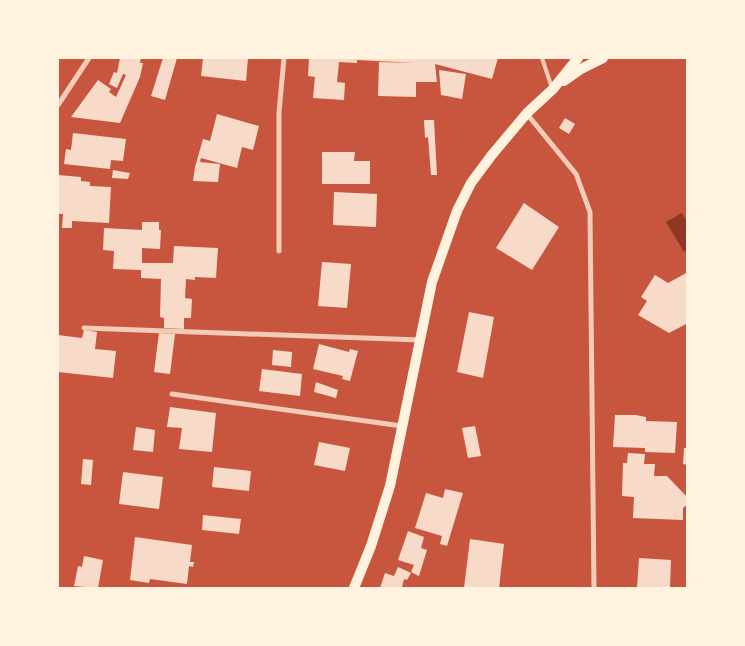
<svg xmlns="http://www.w3.org/2000/svg" width="745" height="646" font-family="Overpass,sans-serif">
<style>
.water{fill:#8f3625}
.building{fill:#f7dbc8}
.lines{fill:none;stroke-linecap:round;stroke-linejoin:round}
.service{stroke:#f1ccb7;stroke-width:4}
.minor{stroke:#f1ccb7;stroke-width:5}
.secondary{stroke:#fff3e0;stroke-width:10}
</style>
<rect width="100%" height="100%" fill="#c8553d"/>
<path class="water" d="M682,213L687,222V250L684,252L666,222Z"/>
<g class="building">
<path d="M120,58H141L140,63H143L140,77L120,123L71,117L98,80L111,89L109,92L116,97L126,75L123,74L117,88L109,84L114,72L117,73Z"/>
<path d="M163,58H177L165,100L151,96Z"/>
<path d="M203,58H248L246,81L201,76Z"/>
<path d="M309,58H498L492,79L435,64L437,82H416V97L378,96L379,62L417,63L357,60V63L339,62L337,82L345,83L344,100L313,98L315,77L308,76Z"/>
<path d="M439,70L466,74L462,99L441,95Z"/>
<path d="M217,114L259,126L253,150L242,147L237,168L201,158L200,162L220,164L218,182L193,181L195,167L203,139L210,141Z"/>
<path d="M565,118L575,124L569,134L559,128Z"/>
<path d="M424,120H434L437,175H431L428,137L425,138Z"/>
<path d="M73,133L126,139L123,161L111,160L110,169L64,164L66,149L71,150Z"/>
<path d="M322,152H355L354,161H370V184H322Z"/>
<path d="M113,170L130,173L128,179L112,178Z"/>
<path d="M58,175L81,177V181L90,182V186L111,187L109,223L72,221V228H62L63,214H58Z"/>
<path d="M334,192L377,194L376,227L333,225Z"/>
<path d="M524,203L559,227L532,270L496,248Z"/>
<path d="M142,222H159V230H161L160,249L142,248V263H173L174,246L218,248L216,278L195,277V280L186,279L185,298L192,299L191,318H184V329L164,328V318L160,317L161,279L141,278V270L113,269L114,251L103,250L104,228L142,230Z"/>
<path d="M322,262L351,264L347,308L318,306Z"/>
<path d="M688,272V323L669,333L638,315L647,301L641,297L655,275L668,283Z"/>
<path d="M469,312L494,317L483,378L457,372Z"/>
<path d="M84,330L97,332L95,349L116,351L113,378L58,372V335L82,338Z"/>
<path d="M159,333L175,334L170,374L154,372Z"/>
<path d="M319,344L349,352L350,349L358,351L350,381L342,379L343,376L313,369Z"/>
<path d="M273,350L292,352L291,367L272,365Z"/>
<path d="M262,369L302,374L300,396L259,391Z"/>
<path d="M316,382L338,390L336,398L314,392Z"/>
<path d="M170,407L216,413L212,452L179,449L182,428L167,427Z"/>
<path d="M615,415H636L646,417V421L677,422L675,453L645,452V448L613,447Z"/>
<path d="M475,426L481,456L468,458L462,428Z"/>
<path d="M136,427L155,430L153,452L133,450Z"/>
<path d="M319,442L350,448L345,471L314,465Z"/>
<path d="M684,448H688V465L683,464Z"/>
<path d="M628,453L645,454L644,464H655L654,476H667L688,498V504L683,508V520L633,518L634,497L622,496L623,463H627Z"/>
<path d="M83,459L93,460L91,485L81,484Z"/>
<path d="M214,467L251,471L249,491L212,487Z"/>
<path d="M123,472L163,477L159,509L119,504Z"/>
<path d="M445,489L463,493L447,546L440,544L442,536L415,528L426,493L443,498Z"/>
<path d="M203,515L241,519L239,534L202,530Z"/>
<path d="M408,531L424,537L421,548L427,550L419,576L411,572L414,565L398,560Z"/>
<path d="M135,537L192,545L190,562H194L193,567L189,566L187,584L150,579L149,583L130,580Z"/>
<path d="M470,539L504,544L499,588H464Z"/>
<path d="M84,556L103,560L98,588L74,586L78,566L82,567Z"/>
<path d="M639,558L671,560L670,588H637Z"/>
<path d="M398,567L411,573L407,580L404,579L402,587L405,588H380L385,573L394,576Z"/>
</g>
<g class="lines">
<path class="service" d="M542,58L552,88"/>
<g class="minor">
<path d="M58,105L89,58"/>
<path d="M527,114L576,174L590,212L594,588"/>
<path d="M279,251V112L284,58"/>
<path d="M84,328L420,340"/>
<path d="M172,394L402,426"/>
</g>
<g class="secondary">
<path d="M564,81L581,69L603,58"/>
<path d="M354,588L371,546L390,486L432,282L457,211L471,183L491,156L527,113L553,89L578,58"/>
</g>
</g>
<rect width="745" height="646" fill="none" stroke="#fff3e0" stroke-width="118"/>
</svg>
